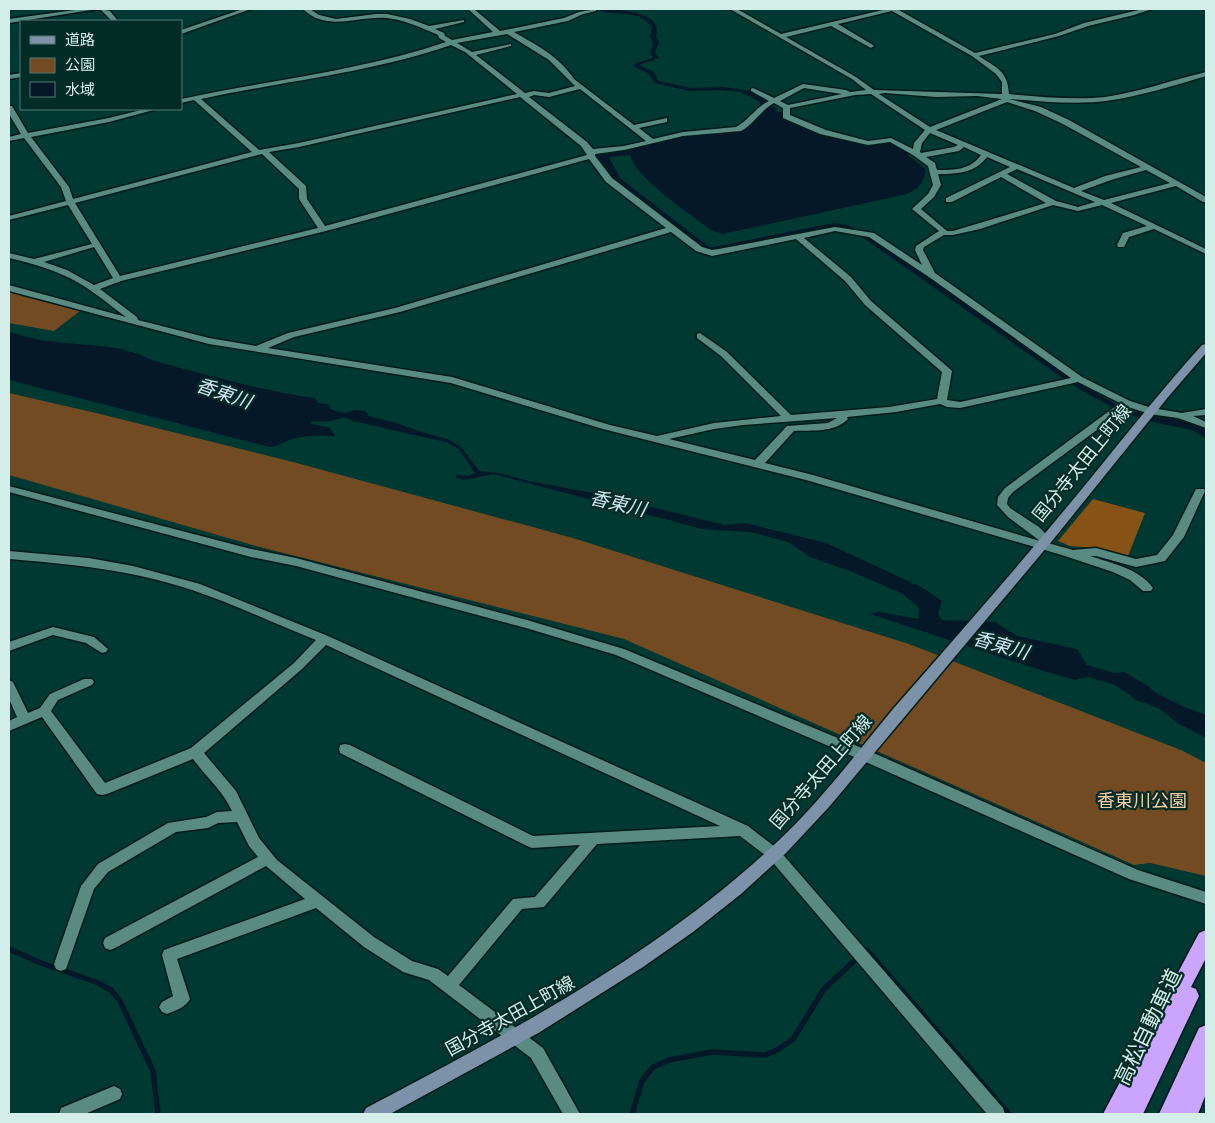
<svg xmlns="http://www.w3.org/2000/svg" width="1215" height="1123" font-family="'PT Sans Narrow','Noto Sans JP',sans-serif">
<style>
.green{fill:#724b23}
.forest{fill:#875216}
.water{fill:#051827}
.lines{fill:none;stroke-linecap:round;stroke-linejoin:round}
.stream-far1{stroke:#051827;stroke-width:2.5}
.stream{stroke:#051827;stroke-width:5.5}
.street-casing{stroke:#021c19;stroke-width:3}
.secondary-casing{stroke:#021c19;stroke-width:3}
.highway-casing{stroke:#021c19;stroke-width:3}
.street{fill:#598b83;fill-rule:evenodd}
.secondary{fill:#7b92a8;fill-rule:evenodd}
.highway{fill:#cba4fd;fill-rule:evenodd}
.labels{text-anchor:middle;stroke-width:4.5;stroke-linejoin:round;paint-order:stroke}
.street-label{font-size:18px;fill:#d3ede9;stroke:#032c27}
.park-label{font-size:18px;fill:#fecfa4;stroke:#032c27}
.water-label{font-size:19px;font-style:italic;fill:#d5e6f4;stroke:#032c27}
.near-street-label{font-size:21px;fill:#d3ede9;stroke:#032c27}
</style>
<rect width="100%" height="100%" fill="#003832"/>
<g class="green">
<path d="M9,292L80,311L54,331L9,323Z"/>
<path d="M9,393L96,413L293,462L573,538L909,644L1181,750L1206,763V876L1150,863L1134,865L624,639L256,546L9,475Z"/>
</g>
<path class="forest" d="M1093,499L1145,513L1128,556L1095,548L1070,546L1058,541Z"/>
<g class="water">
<path d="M595,9C610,9 665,10 656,35L659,43L655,52L659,58L639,65L654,72L658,81L691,88L724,87L751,91L771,101L768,103L777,109L776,111L783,113V117L787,121L868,144L889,142L911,152L908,155L925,169C927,180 917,190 907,194L723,234L712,231C691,214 636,179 630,155L609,157L620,178L709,247H714L833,223L848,225L873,238L1073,379L1117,405L1130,411L1195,423L1206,429V440C1197,429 1184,428 1171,426C1136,420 1107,405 1077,388L865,239L849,230L833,227L716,251L702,249L611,179L594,157L595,154L601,152L630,150L674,137L740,130L764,108L760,106V102L741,92L721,90L690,91L655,83L649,74L633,66L636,63L653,58L650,52L653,45L650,36L652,28C640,7 613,18 595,9Z"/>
<path d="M9,332C22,335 34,340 47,341C81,346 121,343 151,360C205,374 260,391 315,398L318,403L328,404L332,410L344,413L355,410L365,411L371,417L397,423L418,431L450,440L462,448L479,471L499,473L529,481L603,495L724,525L745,523L826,543L921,587L942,601L938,614L942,620L995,622L1017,636L1077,649L1087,665L1114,673L1124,672L1147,685L1156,693L1184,707L1206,715V738L1179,724L1158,708L1136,700L1115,685L1088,677L1075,680L1037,669L870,614L880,612L918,619L919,608L903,594L850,571L810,557L788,542L751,532L702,529L494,474L464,480L455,477L457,475L469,476L475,473L459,449L446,442L353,421C343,414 339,420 329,421C324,422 318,421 312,421L311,424L330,428L335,436C322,435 305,435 292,439C283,442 280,446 270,447L9,380Z"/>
</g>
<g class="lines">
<g class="stream-far1">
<path d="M311,9L319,16"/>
<path d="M21,21L101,9"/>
<path d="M9,23L21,21"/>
<path d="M452,40L468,49L501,74"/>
<path d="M585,141L598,153"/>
</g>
<g class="stream">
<path d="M9,949L41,963L96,982L111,990L120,1001L153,1071L158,1114"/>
<path d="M867,950L1009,1114"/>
<path d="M632,1114L642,1081L653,1067L669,1060L712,1052L766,1055L779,1049L793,1039L824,989L853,962"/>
</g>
<g class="street-casing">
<g id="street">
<path d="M82,9H97L9,23V19Z"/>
<path d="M100,9L110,11L118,21H112Z"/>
<path d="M243,9H251L181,34V30Z"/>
<path d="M303,9H310L319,15L336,19L376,14H387L410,19L429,26L464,20V22L435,29L444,33L445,36L452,40L493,32L468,9H474L500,31L564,18L579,12L596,9V11L583,14L568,21L514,32C536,45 559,56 574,79L634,125L667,118V122L639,128L653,139L683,132L736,127C749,120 756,107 769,101L751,91V89L753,88L774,98L803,84L846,90L850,92L866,90L852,79L730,9H737L781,34L887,9H897L975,53L1055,34L1084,23L1143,9H1152L1134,15L1088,26L1059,36L979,56C997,68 1008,71 1009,94C1039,97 1076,100 1105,97C1140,92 1172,80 1206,72V76C1173,86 1140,96 1106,101C1076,105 1039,101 1009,99L1041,107L1069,120L1206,197V202H1203L1176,186L1111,203L1206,249V254L1154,229L1129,237L1124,247H1118L1117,245L1123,233L1147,226L1102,205L1078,211L1053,205L980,229L953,235H944L924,247L923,250L935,273L1082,377L1130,401L1152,408L1182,413L1206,409V415L1193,416L1206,422V428L1178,418L1150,414L1128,407L1013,492L1008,498L1007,504L1010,508L1039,527L1052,540L1048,543L1073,550L1096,548L1136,559L1157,555L1173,535L1196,489H1204L1205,491L1184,537L1165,561L1136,567L1096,556H1090C1111,563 1140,569 1153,588L1151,591H1143L1130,580L1113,572L1065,556L806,480L603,429L451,383L209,344L9,291V285L126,317C111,306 97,294 82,285C60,271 34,264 9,258V253L34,259L92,244L68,205L9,220V216L66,201L61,187L24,138L9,141V137L21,134L9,114V106H12L28,133L109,118L145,109H157L109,122L31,137L69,187L73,199L252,152L194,100L181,103V99C269,80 361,71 446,42L439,38L438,35C422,28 405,20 387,18C357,15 328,33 303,9ZM892,11L972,56L996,74L1002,82V94L874,90L856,77L786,37L831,26L871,48L874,46L873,45L838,24ZM507,34L549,60L575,86L549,93L534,91L525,93L476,55L511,46V44L472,52L457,43ZM451,45L465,52L517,94L299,143L259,150L201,99C284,81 370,73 451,45ZM804,88L842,94L788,105L780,101ZM580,89L646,141L624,146L593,149L587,142L529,97L534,95L549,97ZM885,93L936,97L977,96L1002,99L930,127L879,94ZM871,94L925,130L914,143L913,149L891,138L868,141L826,130L790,115V108L855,95ZM520,97L581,146L587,155L325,226L307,199L306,186L269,152L299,147ZM1007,102L1035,111L1063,124L1141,167L1105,176L1074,188L936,130ZM774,103L783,108V118L820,134L868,145L890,142L913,155L928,166L933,185L928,194L912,209L939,231L916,246L915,250L922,265L874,233L835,227L719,249L712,250L702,247L612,178L595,156V154L624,150L683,136L741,131C754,124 761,110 774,103ZM930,133L958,145L954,147L921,153L920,152L922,143ZM964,147L981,155C970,170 955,170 937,170L935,163L926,157L959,151ZM262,154L299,189V199L318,228L120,276L75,203ZM987,157L1010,167L946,198V202H952L1001,177L1046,203L953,231H947L921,209L934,197L941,185L938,174C958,174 975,173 987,157ZM589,159L606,182L666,228L395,308L288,333L256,346L209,338L138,320L137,317L100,289L121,281L326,231ZM1017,169L1095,202L1078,207L1056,201L1007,174ZM1146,170L1170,183L1104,200L1081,191L1111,180ZM835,231L869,237L929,277L1071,378L960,402L947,400L952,371L950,369L871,301L851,277L804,238ZM671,232L696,251L712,256L796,239L845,281L865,305L942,372L937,399L889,407L791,415L727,352L700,333L697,334V338L721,356L781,416L714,423L657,436L610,425L452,377L268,348L294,337L400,312ZM94,247L113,278L94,285L67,270L44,262ZM1078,382L1120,403L1005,488L998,497L997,505L1008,517L1040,541L813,475L765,463L794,431C812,430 834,433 848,419L847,417L896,412L940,404L947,407L960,408ZM837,418L828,423L787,426L755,460L669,439L714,429L743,425Z"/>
<path d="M21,73V77L9,79V75Z"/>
<path d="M9,486L251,549L296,558L527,620L624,649L869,751L1138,870L1206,892V904L1129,879L859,759L616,655L526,628L296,566L251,557L9,492Z"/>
<path d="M9,551L89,558L133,566L200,584L328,636L748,826L779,850L1003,1108L1005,1114H987L769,858L740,836L597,844L544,907L522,909L459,985L543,1048L580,1114H563L531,1058L429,980L403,972L364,947L316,908L177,959L190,999C186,1007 175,1011 167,1014L162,1012L159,1007L162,1002L173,996L162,955L164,950L305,899L266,866L115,948L110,950L105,948L103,943L105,938L258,857L249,846L237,822L218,823L208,828L176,832L108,872L94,889L66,969L61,971L56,969L54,964L81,886L98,864L168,823L206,817L217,812L232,811C223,791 206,777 193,759L107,794L102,795L97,794L42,717L9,731V721L17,717L9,699V680L13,682L28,713L40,708L50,694L84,679H92L94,682L92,685L58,700L51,711L105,783L191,748L294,663L316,640C275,624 234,604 192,590C133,570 71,564 9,559ZM326,645L720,826L533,836L350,745L345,744L340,745L339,749L340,753L527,846L532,848L580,845L535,897L513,899L448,976L438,969L412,961L374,937L277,860L259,838L236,791L204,753L302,669Z"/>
<path d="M53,627L94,637L108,649L106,652L102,653L86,643L53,635L9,651V642Z"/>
<path d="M114,1086L120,1089L122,1094L120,1099L85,1114H59L61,1108Z"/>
</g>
</g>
<g class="secondary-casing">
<path id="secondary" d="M1206,344V353L1169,396L1052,541L829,807L786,853L741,894L693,932L643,967L540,1032L390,1114H363L366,1108C510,1032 656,956 776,843C819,803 855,755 893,709C950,644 1007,579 1062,513C1109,457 1153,399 1202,345Z"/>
</g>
<g class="highway-casing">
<g id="highway">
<path d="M1206,930V958L1191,987L1196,989L1199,996L1143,1114H1103L1199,933Z"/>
<path d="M1206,1025V1094L1198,1114H1159L1199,1028Z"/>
</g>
</g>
<use href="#street" class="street"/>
<use href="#secondary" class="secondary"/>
<use href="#highway" class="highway"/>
</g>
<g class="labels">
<g class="street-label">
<text transform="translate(1082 463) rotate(-51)" y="6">国分寺太田上町線</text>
<text transform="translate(821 772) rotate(-49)" y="6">国分寺太田上町線</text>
<text transform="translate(510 1016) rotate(-29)" y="6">国分寺太田上町線</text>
</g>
<g class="park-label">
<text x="1142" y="807">香東川公園</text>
</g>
<g class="water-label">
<text transform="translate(224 393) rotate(19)" y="7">香東川</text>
<text transform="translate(618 503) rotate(13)" y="7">香東川</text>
<text transform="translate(1001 645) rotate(16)" y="7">香東川</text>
</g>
<g class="near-street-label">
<text transform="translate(1148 1027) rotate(-64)" y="7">高松自動車道</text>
</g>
</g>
<rect width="1215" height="1123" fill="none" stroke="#d3ede9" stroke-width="20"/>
<rect x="20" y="20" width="162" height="90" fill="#032c27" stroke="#567975"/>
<rect x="30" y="36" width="25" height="8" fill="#7b92a8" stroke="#567975"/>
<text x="65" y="45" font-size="15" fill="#d3ede9">道路</text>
<rect x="30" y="58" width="25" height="15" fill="#724b23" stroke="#567975"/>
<text x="65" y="70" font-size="15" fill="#d3ede9">公園</text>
<rect x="30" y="82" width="25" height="15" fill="#051827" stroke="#567975"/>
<text x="65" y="95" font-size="15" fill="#d3ede9">水域</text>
</svg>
